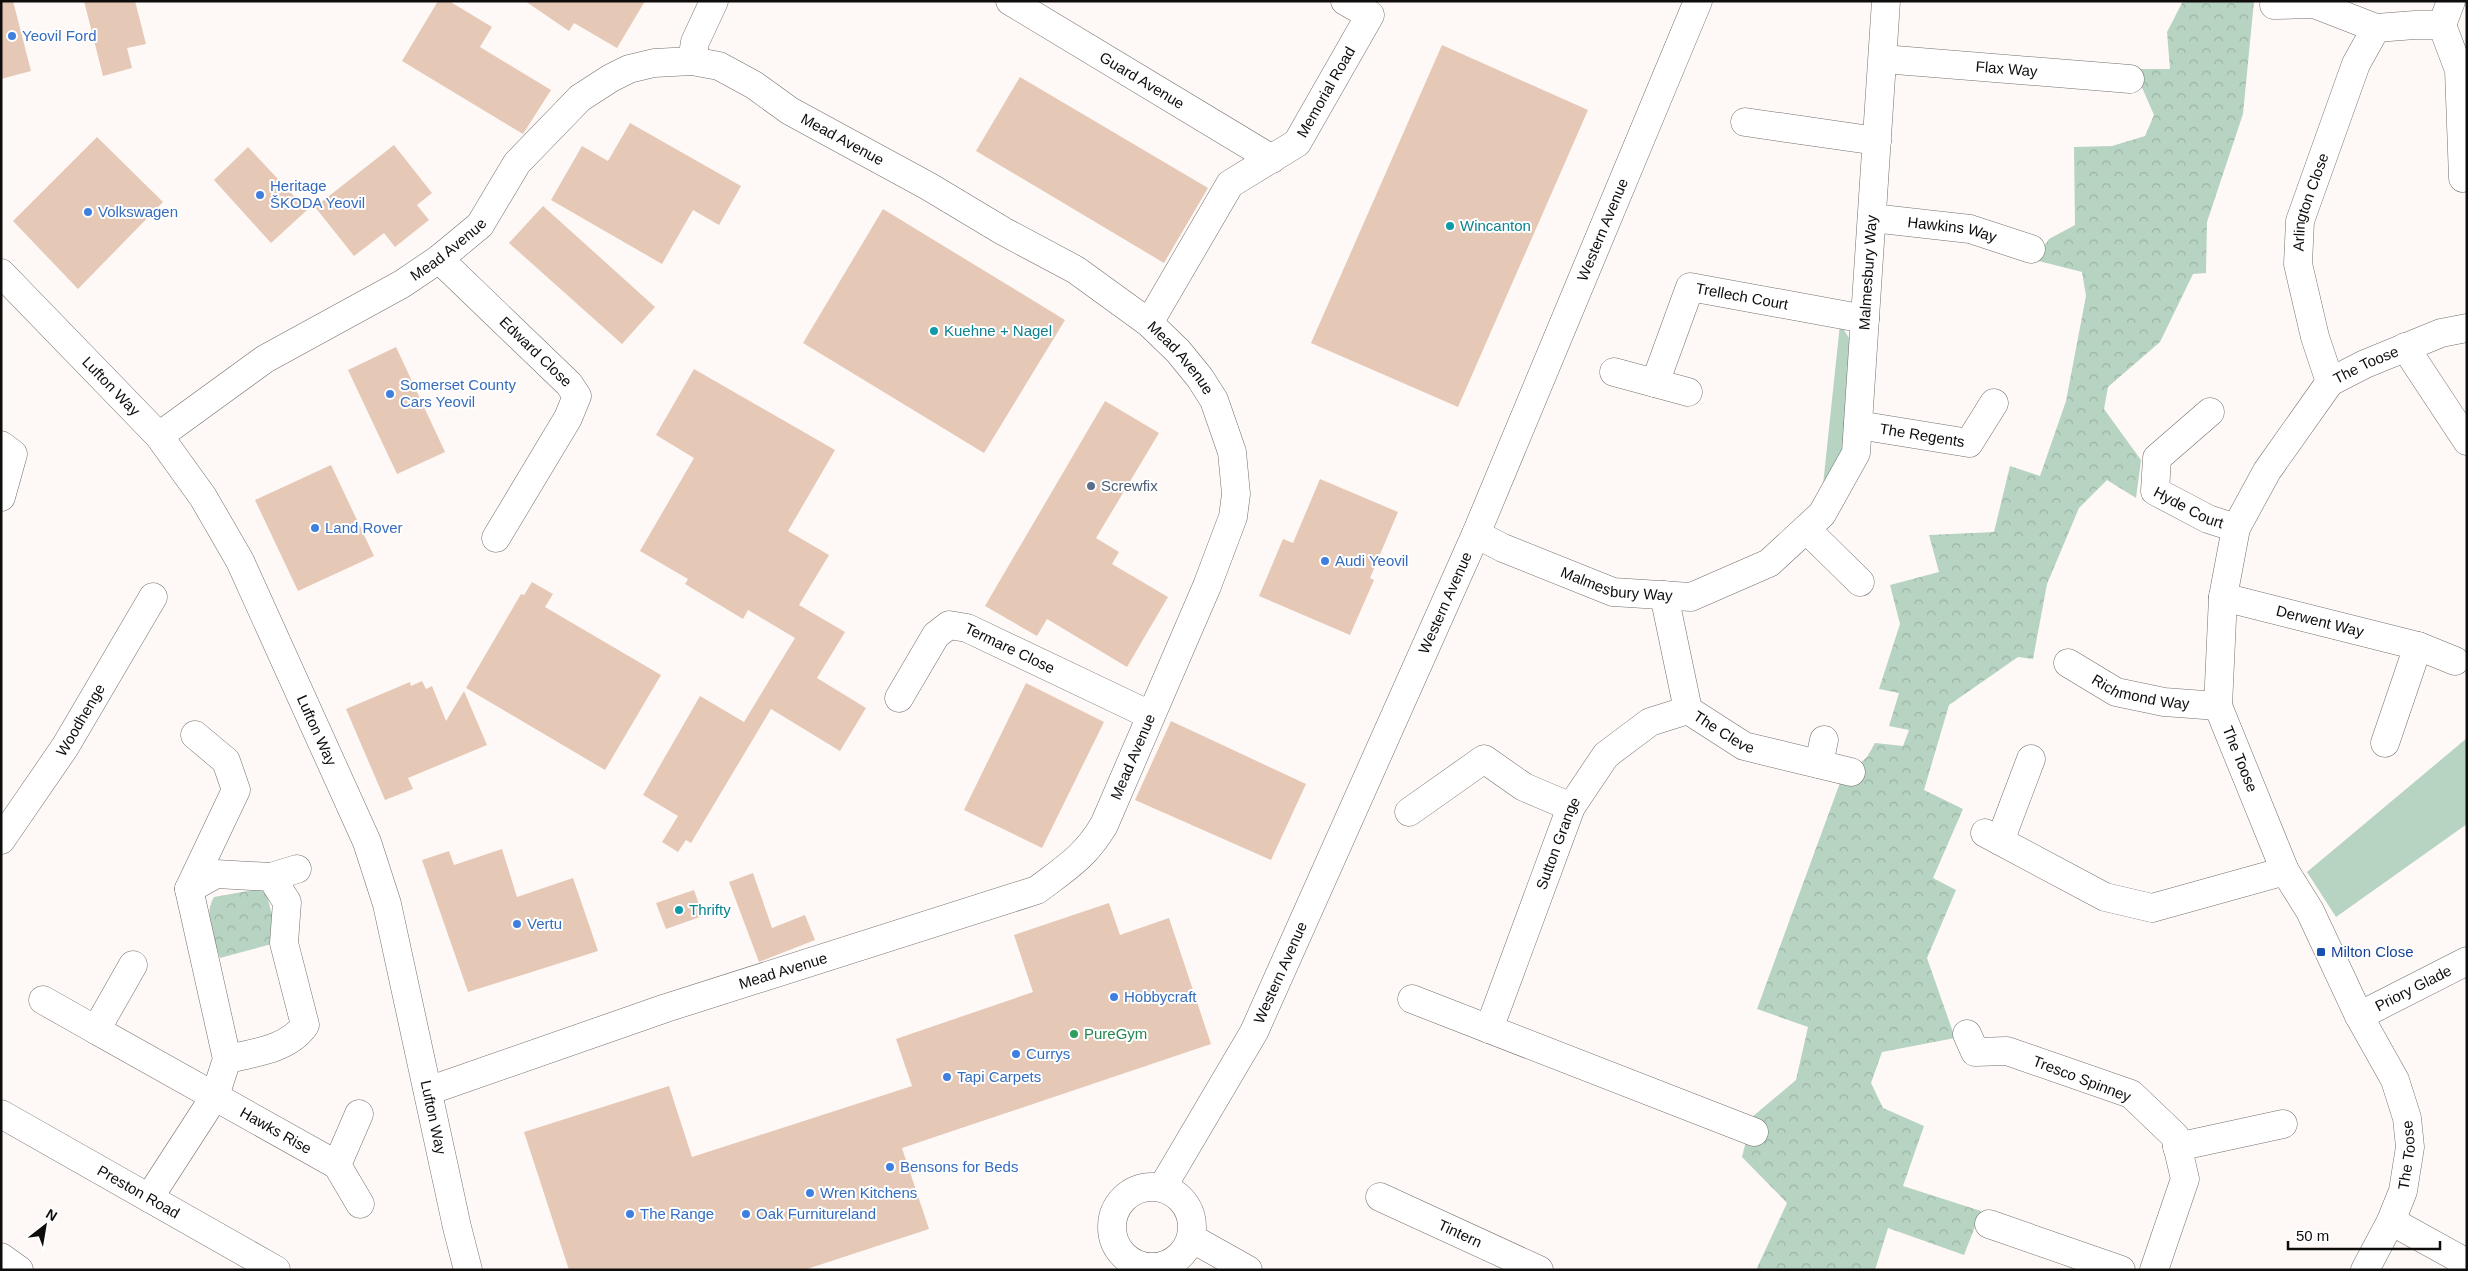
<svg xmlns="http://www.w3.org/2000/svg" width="2468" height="1271" font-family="Arial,sans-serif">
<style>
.green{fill:#b7d3c1}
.park{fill:url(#park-crowns)}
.building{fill:#e6c8b6}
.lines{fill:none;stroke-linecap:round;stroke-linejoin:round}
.minor-casing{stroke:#74706d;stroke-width:29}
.minor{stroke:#fff;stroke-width:28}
.shop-dot{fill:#3f7fe0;stroke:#fff;stroke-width:2}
.culture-dot{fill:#0f9aa8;stroke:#fff;stroke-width:2}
.service-dot{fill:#5c6f8a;stroke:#fff;stroke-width:2}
.transit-dot{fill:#1a4fb4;stroke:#fff;stroke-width:2}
.leisure-dot{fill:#2e9e5b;stroke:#fff;stroke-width:2}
.labels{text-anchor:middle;stroke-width:4;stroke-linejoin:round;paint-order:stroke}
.shop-label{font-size:15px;fill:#366cbe;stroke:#fff;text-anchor:start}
.street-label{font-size:15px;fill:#0e0d0c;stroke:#fff}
.culture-label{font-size:15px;fill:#0d838f;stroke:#fff;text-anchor:start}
.service-label{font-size:15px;fill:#4e5e75;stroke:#fff;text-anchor:start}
.transit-label{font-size:15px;fill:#164399;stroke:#fff;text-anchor:start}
.leisure-label{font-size:15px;fill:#27864d;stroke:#fff;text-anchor:start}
</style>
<defs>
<pattern id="park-crowns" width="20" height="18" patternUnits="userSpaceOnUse" patternTransform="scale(1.25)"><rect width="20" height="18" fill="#b7d3c1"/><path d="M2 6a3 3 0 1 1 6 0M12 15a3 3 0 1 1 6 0" fill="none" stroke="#9cb4a5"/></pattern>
</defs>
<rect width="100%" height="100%" fill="#fef9f6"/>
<g class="green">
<path d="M1840,324L1855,347L1846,450L1823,485Z"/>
<path d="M2467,738V824L2336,917L2307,872Z"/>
</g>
<g class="park">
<path d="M2183,1H2254L2243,114L2207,222L2206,273L2193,274L2160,342L2108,387L2104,409L2141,460L2136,498L2107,480L2079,508L2047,584L2033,659L2018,657L1949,705L1924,790L1963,809L1933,878L1956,890L1927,958L1955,1038L1882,1052L1871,1083L1883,1108L1924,1126L1903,1186L1981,1211L1964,1255L1888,1228L1875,1270H1756L1787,1203L1742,1157L1752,1117L1796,1080L1808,1027L1757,1009L1841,780L1867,757L1875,743L1903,746L1909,730L1889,726L1899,693L1879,689L1900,624L1890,585L1939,572L1929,535L1994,532L2010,466L2040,476L2066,401L2086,296L2082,272L2035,260L2049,239L2075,225L2074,147L2112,146L2145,136L2154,115L2134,69H2170L2167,32Z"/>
<path d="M265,888L279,942L220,958C214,939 203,915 214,897Z"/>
</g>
<g class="building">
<path d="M1,1H13L31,71L1,79Z"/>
<path d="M84,1H135L146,44L127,48L132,68L103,76Z"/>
<path d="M438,1H449L492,27L480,47L551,90L523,134L402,61Z"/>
<path d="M525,1H645L617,48L574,23L569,31Z"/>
<path d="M1442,45L1588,110L1458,407L1311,343Z"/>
<path d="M1020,77L1208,188L1164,263L976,151Z"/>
<path d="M630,123L741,186L719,225L693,210L662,264L551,200L582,146L608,161Z"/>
<path d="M97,137L163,202L78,289L13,221Z"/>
<path d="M394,145L432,193L417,205L429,220L395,247L384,233L354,256L315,207Z"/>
<path d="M248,147L307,210L271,243L214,180Z"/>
<path d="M543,206L655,307L622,344L509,243Z"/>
<path d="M883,209L1065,320L984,453L803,343Z"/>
<path d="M396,347L445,452L397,474L348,370Z"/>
<path d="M694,369L835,450L788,531L829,555L799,605L845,632L817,678L866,708L840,751L771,709L691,843L686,840L678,852L662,842L678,816L643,795L700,696L744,722L795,638L748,610L743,619L685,584L688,579L640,551L694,458L656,435Z"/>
<path d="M1105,401L1159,433L1096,538L1119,552L1112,564L1168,597L1127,667L1047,619L1037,636L985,606Z"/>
<path d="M331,465L374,556L298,591L255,500Z"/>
<path d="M1320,479L1398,512L1370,578L1374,580L1350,635L1259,596L1283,539L1293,543Z"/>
<path d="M532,582L553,594L545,607L661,675L605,770L466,688L521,594L524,595Z"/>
<path d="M422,681L426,689L432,686L446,721L464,691L487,745L408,778L413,789L385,800L346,709L410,682L411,686Z"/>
<path d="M1026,683L1104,722L1042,848L964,810Z"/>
<path d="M1171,721L1306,784L1271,860L1135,800Z"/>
<path d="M502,849L517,897L573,878L598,951L468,992L422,860L449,851L454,865Z"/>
<path d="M753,873L772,928L805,915L815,940L759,962L729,882Z"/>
<path d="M694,890L703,916L666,929L656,903Z"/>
<path d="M1109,903L1120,935L1169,918L1211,1044L902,1148L929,1229L804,1270H569L524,1132L669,1086L692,1157L912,1086L896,1039L1033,992L1014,935Z"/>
</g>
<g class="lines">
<g class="minor-casing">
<g id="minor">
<path id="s1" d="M1010,1L1272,159"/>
<path d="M2274,5L2314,4L2376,28"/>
<path d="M2442,25L2459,70L2463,178"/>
<path id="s2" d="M1883,59L2130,79"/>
<path d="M692,61L695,42L714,1"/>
<path d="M1745,122L1877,141"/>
<path id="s3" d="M1872,218L1970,229L2031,249"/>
<path id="s4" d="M439,259L569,384L577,396L568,418L496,538"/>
<path id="s5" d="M1,273L159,436L203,497L240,561L367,842L387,904L457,1227L468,1270"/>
<path id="s6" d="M1149,323L1230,184L1297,143L1370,15L1345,1"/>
<path d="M2405,347L2467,441"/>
<path d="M1614,372L1688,392"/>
<path id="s7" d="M2330,382L2315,337L2298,264L2300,221L2356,64L2376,28L2415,25H2442L2451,1"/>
<path id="s8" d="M1655,383L1690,287L1865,319"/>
<path id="s9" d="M2210,412L2157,458L2155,491L2208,519L2236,528"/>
<path id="s10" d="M1858,425L1969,443L1994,403"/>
<path id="s11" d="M159,436L265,359L402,284L439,259L480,225L517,163L580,98L611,78L629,69L654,63L692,61L719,66L754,85L790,111L928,186L1003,231L1076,270L1149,323L1178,351L1200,378L1214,400L1232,452L1236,494L1233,517L1207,586L1104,825C1085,857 1066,868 1037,890L666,1008L428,1091"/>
<path d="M1,445L13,454L1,497"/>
<path d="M1806,529L1860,582"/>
<path id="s12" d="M1476,534L1503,548L1613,592L1691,597L1769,563L1822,514L1856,453L1886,1"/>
<path id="s13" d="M1664,595L1688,710L1744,746L1851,772"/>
<path id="s14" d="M2223,597L2418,646L2455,661"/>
<path id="s15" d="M2068,663L2116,692L2164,702L2218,706"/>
<path id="s16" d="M899,698L936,635L949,625L967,628L1150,715"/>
<path d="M2385,743L2418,646"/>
<path d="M1819,764L1824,740"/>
<path d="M1409,812L1484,759L1524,787L1571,807"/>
<path d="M1985,833L2105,897L2152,908L2285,871"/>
<path id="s17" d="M1,840L65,747L153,597"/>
<path d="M2000,841L2031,759"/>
<path d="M271,877L297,869"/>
<path d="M189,889L216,874L271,877L287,902L284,943L305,1025C289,1049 254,1053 227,1059"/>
<path d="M1412,999L1754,1132"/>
<path d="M43,1000L96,1030L133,965"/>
<path id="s18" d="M2359,1016L2467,961"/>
<path id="s19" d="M1489,1029L1571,807L1606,755L1650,722L1688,710"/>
<path id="s20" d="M96,1030L337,1165"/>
<path d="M1967,1034L1975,1052L2007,1051L2131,1094L2175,1136L2185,1179L2154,1270"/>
<path id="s21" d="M1,1114L276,1270"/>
<path d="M359,1114L337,1165L360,1204"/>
<path d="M2177,1147L2283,1124"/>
<circle cx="1152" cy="1227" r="40"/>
<path id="s22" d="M1162,1188L1254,1032L1476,534L1698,1"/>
<path id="s23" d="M1380,1197L1539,1270"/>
<path d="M149,1198L215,1096L227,1059L189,889L236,790L226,761L195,735"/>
<path d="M2391,1221L2467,1263"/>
<path d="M1989,1224L2121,1270"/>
<path d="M1191,1238L1248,1270"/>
<path d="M1,1257L19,1270"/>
<path id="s24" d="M2365,1270L2391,1221L2403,1191L2410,1147L2407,1118L2395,1080L2359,1016L2310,911L2285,871L2218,706L2223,597L2236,528L2267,471L2330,382L2365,364L2441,333L2467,328"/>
</g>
</g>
<use href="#minor" class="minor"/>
</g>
<g class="shop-dot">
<circle cx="12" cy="36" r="5"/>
<circle cx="260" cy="195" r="5"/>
<circle cx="88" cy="212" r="5"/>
<circle cx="390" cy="394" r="5"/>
<circle cx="315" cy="528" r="5"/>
<circle cx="1325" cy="561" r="5"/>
<circle cx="517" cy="924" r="5"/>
<circle cx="1114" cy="997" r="5"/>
<circle cx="1016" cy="1054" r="5"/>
<circle cx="947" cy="1077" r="5"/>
<circle cx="890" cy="1167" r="5"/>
<circle cx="810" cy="1193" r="5"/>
<circle cx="630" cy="1214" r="5"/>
<circle cx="746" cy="1214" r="5"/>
</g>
<g class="culture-dot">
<circle cx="1450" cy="226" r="5"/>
<circle cx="934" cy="331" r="5"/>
<circle cx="679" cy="910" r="5"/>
</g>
<circle class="service-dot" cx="1091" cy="486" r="5"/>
<rect class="transit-dot" x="2316" y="947" width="10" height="10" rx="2.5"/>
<circle class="leisure-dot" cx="1074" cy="1034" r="5"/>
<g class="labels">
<g class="shop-label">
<text x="22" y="41">Yeovil Ford</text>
<text x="270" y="191">Heritage<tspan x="270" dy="17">ŠKODA Yeovil</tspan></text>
<text x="98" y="217">Volkswagen</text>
<text x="400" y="390">Somerset County<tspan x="400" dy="17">Cars Yeovil</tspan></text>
<text x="325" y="533">Land Rover</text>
<text x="1335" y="566">Audi Yeovil</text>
<text x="527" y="929">Vertu</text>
<text x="1124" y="1002">Hobbycraft</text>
<text x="1026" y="1059">Currys</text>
<text x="957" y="1082">Tapi Carpets</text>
<text x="900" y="1172">Bensons for Beds</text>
<text x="820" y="1198">Wren Kitchens</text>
<text x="640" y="1219">The Range</text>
<text x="756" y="1219">Oak Furnitureland</text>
</g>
<g class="street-label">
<text dy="5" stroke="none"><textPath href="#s2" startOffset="124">Flax Way</textPath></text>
<text dy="5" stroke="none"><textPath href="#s1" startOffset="154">Guard Avenue</textPath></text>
<text dy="5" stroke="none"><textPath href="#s6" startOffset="298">Memorial Road</textPath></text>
<text dy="5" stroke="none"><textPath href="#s11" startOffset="840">Mead Avenue</textPath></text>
<text dy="5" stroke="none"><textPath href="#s7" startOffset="186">Arlington Close</textPath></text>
<text dy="5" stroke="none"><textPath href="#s22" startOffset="1056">Western Avenue</textPath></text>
<text dy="5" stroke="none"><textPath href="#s3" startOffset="81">Hawkins Way</textPath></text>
<text dy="5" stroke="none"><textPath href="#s11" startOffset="345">Mead Avenue</textPath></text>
<text dy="5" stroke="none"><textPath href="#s12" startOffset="635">Malmesbury Way</textPath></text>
<text dy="5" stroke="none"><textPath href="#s8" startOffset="155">Trellech Court</textPath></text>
<text dy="5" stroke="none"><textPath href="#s4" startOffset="134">Edward Close</textPath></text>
<text dy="5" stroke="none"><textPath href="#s11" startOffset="1245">Mead Avenue</textPath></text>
<text dy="5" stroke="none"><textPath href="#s24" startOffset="1009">The Toose</textPath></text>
<text dy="5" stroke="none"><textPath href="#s5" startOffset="158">Lufton Way</textPath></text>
<text dy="5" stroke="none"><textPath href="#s10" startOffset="65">The Regents</textPath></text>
<text dy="5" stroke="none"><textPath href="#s9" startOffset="141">Hyde Court</textPath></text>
<text dy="5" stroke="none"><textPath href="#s12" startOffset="151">Malmesbury Way</textPath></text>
<text dy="5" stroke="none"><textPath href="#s22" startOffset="651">Western Avenue</textPath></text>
<text dy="5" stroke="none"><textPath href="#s14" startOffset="100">Derwent Way</textPath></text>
<text dy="5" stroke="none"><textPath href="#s16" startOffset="155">Termare Close</textPath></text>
<text dy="5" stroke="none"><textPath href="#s15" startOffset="80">Richmond Way</textPath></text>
<text dy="5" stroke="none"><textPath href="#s17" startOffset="144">Woodhenge</textPath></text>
<text dy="5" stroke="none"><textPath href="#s5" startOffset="562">Lufton Way</textPath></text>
<text dy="5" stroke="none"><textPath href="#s13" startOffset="160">The Cleve</textPath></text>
<text transform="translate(1133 757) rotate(-67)" y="5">Mead Avenue</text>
<text transform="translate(2240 759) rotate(68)" y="5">The Toose</text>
<text dy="5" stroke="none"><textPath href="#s19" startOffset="198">Sutton Grange</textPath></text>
<text transform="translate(783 971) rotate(-17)" y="5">Mead Avenue</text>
<text dy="5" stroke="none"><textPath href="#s22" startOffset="246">Western Avenue</textPath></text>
<text dy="5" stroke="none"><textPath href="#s18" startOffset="61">Priory Glade</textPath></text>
<text transform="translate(2082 1079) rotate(21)" y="5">Tresco Spinney</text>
<text dy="5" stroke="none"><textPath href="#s5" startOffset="968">Lufton Way</textPath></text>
<text dy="5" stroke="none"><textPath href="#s20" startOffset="206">Hawks Rise</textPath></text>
<text dy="5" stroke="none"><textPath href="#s24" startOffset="124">The Toose</textPath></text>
<text dy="5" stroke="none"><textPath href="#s21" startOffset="158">Preston Road</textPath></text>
<text dy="5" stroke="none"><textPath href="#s23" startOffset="88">Tintern</textPath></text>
</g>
<g class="culture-label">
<text x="1460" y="231">Wincanton</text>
<text x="944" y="336">Kuehne + Nagel</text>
<text x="689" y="915">Thrifty</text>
</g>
<g class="service-label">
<text x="1101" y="491">Screwfix</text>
</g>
<g class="transit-label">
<text x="2331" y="957">Milton Close</text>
</g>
<g class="leisure-label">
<text x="1084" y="1039">PureGym</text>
</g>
</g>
<rect width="2468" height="1271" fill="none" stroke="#0e0d0c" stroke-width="5"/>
<g transform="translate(45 1226) rotate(31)" stroke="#ffffff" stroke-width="4" paint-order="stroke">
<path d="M0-4L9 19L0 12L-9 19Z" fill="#0e0d0c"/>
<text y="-8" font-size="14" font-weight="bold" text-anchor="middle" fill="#0e0d0c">N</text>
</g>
<path d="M2288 1241v8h152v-8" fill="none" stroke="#0e0d0c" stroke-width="2.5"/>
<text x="2296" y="1241" font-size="15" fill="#0e0d0c" stroke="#ffffff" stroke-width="4" paint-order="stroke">50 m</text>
</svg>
